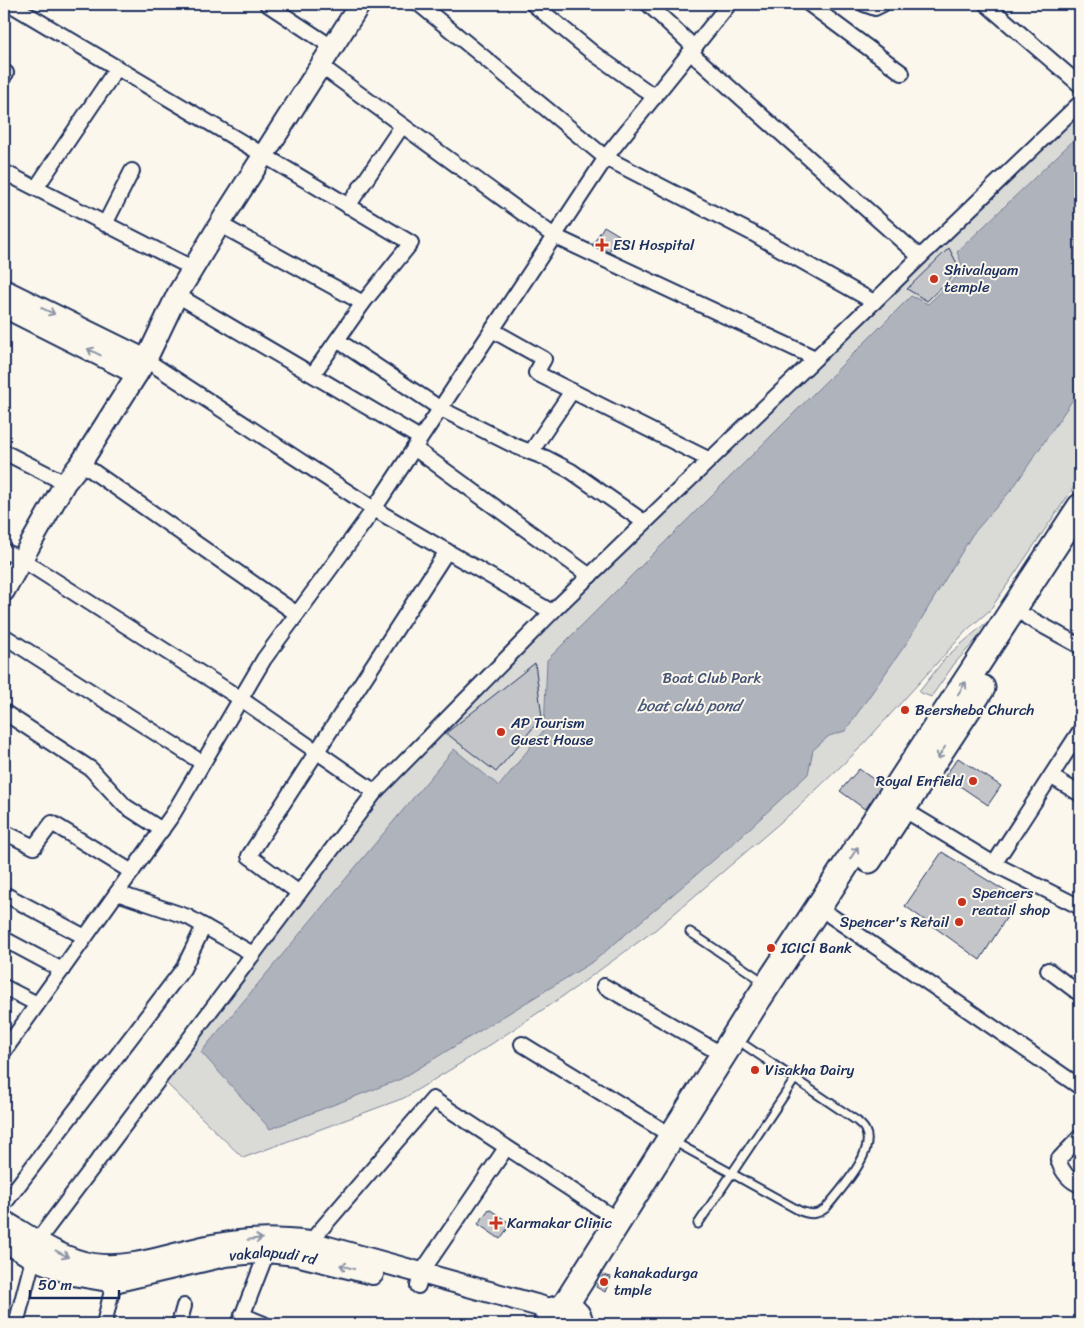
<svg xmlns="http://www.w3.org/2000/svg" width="1084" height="1328" font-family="Sriracha,sans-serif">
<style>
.green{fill:#dadad7;stroke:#7a849a}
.water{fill:#afb3bb;stroke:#747e96}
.building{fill:#c3c5c9;stroke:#1b2f5e}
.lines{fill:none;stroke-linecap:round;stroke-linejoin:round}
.lane-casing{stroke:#1b2f5e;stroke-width:11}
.street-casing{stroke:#1b2f5e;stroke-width:18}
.secondary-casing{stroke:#1b2f5e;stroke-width:24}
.highway-casing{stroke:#1b2f5e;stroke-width:29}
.lane{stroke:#fbf7ec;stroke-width:7}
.street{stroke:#fbf7ec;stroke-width:14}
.secondary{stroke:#fbf7ec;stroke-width:20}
.highway{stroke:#fbf7ec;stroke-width:25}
.oneway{stroke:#8b93a5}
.poi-dot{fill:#c8321e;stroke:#fbf7ec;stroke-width:2}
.labels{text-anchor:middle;stroke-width:4;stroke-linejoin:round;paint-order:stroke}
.poi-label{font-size:15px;fill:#1b2f5e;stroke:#fbf7ec;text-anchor:start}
.park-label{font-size:15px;fill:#415176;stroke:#fbf7ec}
.street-label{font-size:15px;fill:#1b2f5e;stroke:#fbf7ec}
.water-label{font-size:16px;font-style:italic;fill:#47577a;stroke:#fbf7ec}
</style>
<rect width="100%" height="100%" fill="#fbf7ec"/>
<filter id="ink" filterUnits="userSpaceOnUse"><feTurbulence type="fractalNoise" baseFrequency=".02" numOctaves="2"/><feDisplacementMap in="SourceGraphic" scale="10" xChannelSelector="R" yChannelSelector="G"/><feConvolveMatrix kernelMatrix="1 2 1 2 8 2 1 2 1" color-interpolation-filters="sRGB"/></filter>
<g filter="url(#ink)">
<g class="green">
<path d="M1080,110V478L990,610L967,630L859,749L796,809L655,930L575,988L484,1049L404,1098L243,1158L166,1083L366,804L554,618Z"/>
<path d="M988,621L987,628L955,663L931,697L919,692L946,657Z"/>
</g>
<path class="water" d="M1080,134V389L1013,488L972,535L908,641L845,731L829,736L813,750L808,774L735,842L594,961L401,1079L270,1129L201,1052L454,749L499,786L544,730L547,660L911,296L928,304L964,270L957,252Z"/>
<g class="building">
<path d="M604,226L619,235L605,258L590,249Z"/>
<path d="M949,248L960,269L927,301L907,289Z"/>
<path d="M535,663L542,717L496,772L446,733Z"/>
<path d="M958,758L1001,786L988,805L945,776Z"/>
<path d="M859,769L883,786L866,810L840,791Z"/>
<path d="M942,852L1018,899L980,960L905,906Z"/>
<path d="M489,1209L511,1224L500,1239L478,1224Z"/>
<path d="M603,1275L611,1277L605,1292L596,1287Z"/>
</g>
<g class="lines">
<g class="lane-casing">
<g id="lane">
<path d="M690,932L764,982"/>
<path d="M682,1146L800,1211C811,1215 817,1215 826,1208C839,1191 877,1152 865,1130C864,1127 860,1124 857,1121L746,1046"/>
<path d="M698,1224L795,1079"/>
</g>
</g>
<g class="street-casing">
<g id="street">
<path d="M10,4L411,243L363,303L221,225"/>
<path d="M267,4L332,47"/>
<path d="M533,4L593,53L655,97"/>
<path d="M648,4L695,48"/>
<path d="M809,4L902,73"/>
<path d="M864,4L875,8L883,4"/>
<path d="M986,4L1080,85"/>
<path d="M691,53L920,257L874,302"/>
<path d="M321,66L554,236L815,358"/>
<path d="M4,76L6,73"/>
<path d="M4,172L194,269"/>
<path d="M36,188L117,68"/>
<path d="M348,206L402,126"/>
<path d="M105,224L132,171"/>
<path d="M920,257L1080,103"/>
<path d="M177,295L420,438"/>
<path d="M492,330L544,359L536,373L708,459"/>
<path d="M337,340L441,409L515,446L546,458L571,471L644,522"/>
<path d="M146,360L374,509L552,612"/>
<path d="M313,374L363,303"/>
<path d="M414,448L590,576"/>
<path d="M4,452L65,483"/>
<path d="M531,452L572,391"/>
<path d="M81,463L297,614"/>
<path d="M4,551L21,559L241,699L375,792"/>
<path d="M1027,617L1080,646"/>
<path d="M4,636L201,762"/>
<path d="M4,712L91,769L125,806L162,830"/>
<path d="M1052,777L1080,794"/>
<path d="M898,806L994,864L1080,907"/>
<path d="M4,832L34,847L52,823L132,872"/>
<path d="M994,864L1080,731"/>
<path d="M117,893L188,917L253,954"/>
<path d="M299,893L249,856L447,551"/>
<path d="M4,894L85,937"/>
<path d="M831,916L1080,1087"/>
<path d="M4,939L62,970"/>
<path d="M1048,970L1080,994"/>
<path d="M604,986L723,1055"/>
<path d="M4,987L37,1004"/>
<path d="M522,1044L672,1136"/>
<path d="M4,1051L173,814L264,659L374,509L609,153L729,4"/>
<path d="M1080,1137L1058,1160C1062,1171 1069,1181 1080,1185"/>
<path d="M4,1204L183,969L204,926"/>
<path d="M309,1249L310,1242L433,1099L619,1221"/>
<path d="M418,1286L421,1273L506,1148"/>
<path d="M242,1315L264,1324"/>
<path d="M16,1324L38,1240L375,792L555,609L874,302L752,233L606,158L419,4"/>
<path d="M104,1324L114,1282"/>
<path d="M179,1324L184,1306"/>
<path d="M239,1324L267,1252"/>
</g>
</g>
<g class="secondary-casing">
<g id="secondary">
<path d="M4,290L146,360"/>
<path d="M4,307L137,374"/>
<path d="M4,591L65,483L81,463L146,360L177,295L224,217L360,4"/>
<path d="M4,1221C31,1237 61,1259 93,1264C132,1270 174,1252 212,1245C247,1238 275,1238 310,1242L554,1310"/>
<path id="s1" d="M4,1241L34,1259L73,1275L114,1282L225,1256L267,1252L296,1255L373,1274"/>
</g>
</g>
<g class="highway-casing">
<g id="highway">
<path d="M869,860L982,688"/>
<path d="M564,1307L755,1004L1080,507"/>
<path d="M547,1324C547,1302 579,1303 580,1324"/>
</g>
</g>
<use href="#lane" class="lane"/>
<use href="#street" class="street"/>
<use href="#secondary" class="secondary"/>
<use href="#highway" class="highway"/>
</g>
<defs><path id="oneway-shaft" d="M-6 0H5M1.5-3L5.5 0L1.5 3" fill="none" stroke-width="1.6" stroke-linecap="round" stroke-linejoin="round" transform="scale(1.25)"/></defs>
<g class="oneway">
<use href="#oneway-shaft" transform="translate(48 311) rotate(25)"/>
<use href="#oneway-shaft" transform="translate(94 352) rotate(-153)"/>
<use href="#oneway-shaft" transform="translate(962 688) rotate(-57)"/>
<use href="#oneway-shaft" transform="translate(941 753) rotate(123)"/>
<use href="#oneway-shaft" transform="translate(854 853) rotate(-57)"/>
<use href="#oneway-shaft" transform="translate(255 1239) rotate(-5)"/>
<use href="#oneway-shaft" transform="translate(62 1254) rotate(28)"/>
<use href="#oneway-shaft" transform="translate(347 1267) rotate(-165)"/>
</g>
</g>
<g class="poi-dot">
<path d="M599.5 237.5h5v5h5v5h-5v5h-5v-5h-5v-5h5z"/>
<circle cx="934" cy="279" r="5"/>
<circle cx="905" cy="710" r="5"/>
<circle cx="501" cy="732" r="5"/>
<circle cx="973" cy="781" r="5"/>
<circle cx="962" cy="902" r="5"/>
<circle cx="959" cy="922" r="5"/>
<circle cx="771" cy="948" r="5"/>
<circle cx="755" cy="1070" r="5"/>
<path d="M493.5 1215.5h5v5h5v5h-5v5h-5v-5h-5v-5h5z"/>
<circle cx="604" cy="1282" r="5"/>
</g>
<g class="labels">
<g class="poi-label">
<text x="613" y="250">ESI Hospital</text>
<text x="944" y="275">Shivalayam<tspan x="944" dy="17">temple</tspan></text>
<text x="915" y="715">Beersheba Church</text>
<text x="511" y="728">AP Tourism<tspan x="511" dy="17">Guest House</tspan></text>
<text x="963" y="786" text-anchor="end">Royal Enfield</text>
<text x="972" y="898">Spencers<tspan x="972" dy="17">reatail shop</tspan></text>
<text x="949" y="927" text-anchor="end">Spencer's Retail</text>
<text x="781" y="953">ICICI Bank</text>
<text x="765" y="1075">Visakha Dairy</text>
<text x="507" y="1228">Karmakar Clinic</text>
<text x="614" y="1278">kanakadurga<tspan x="614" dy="17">tmple</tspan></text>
</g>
<g class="park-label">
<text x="712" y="683">Boat Club Park</text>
</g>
<g class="street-label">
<text dy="5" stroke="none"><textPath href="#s1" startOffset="281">vakalapudi rd</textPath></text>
</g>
<g class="water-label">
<text x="689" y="711">boat club pond</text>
</g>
</g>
<rect width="1084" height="1328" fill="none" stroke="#fbf7ec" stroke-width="20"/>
<rect x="10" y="10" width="1064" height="1308" fill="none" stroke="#1b2f5e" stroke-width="2" filter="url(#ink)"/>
<path d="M30 1290v8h89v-8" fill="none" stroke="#1b2f5e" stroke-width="2.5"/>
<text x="38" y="1290" font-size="15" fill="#1b2f5e" stroke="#fbf7ec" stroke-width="4" paint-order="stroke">50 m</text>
</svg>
